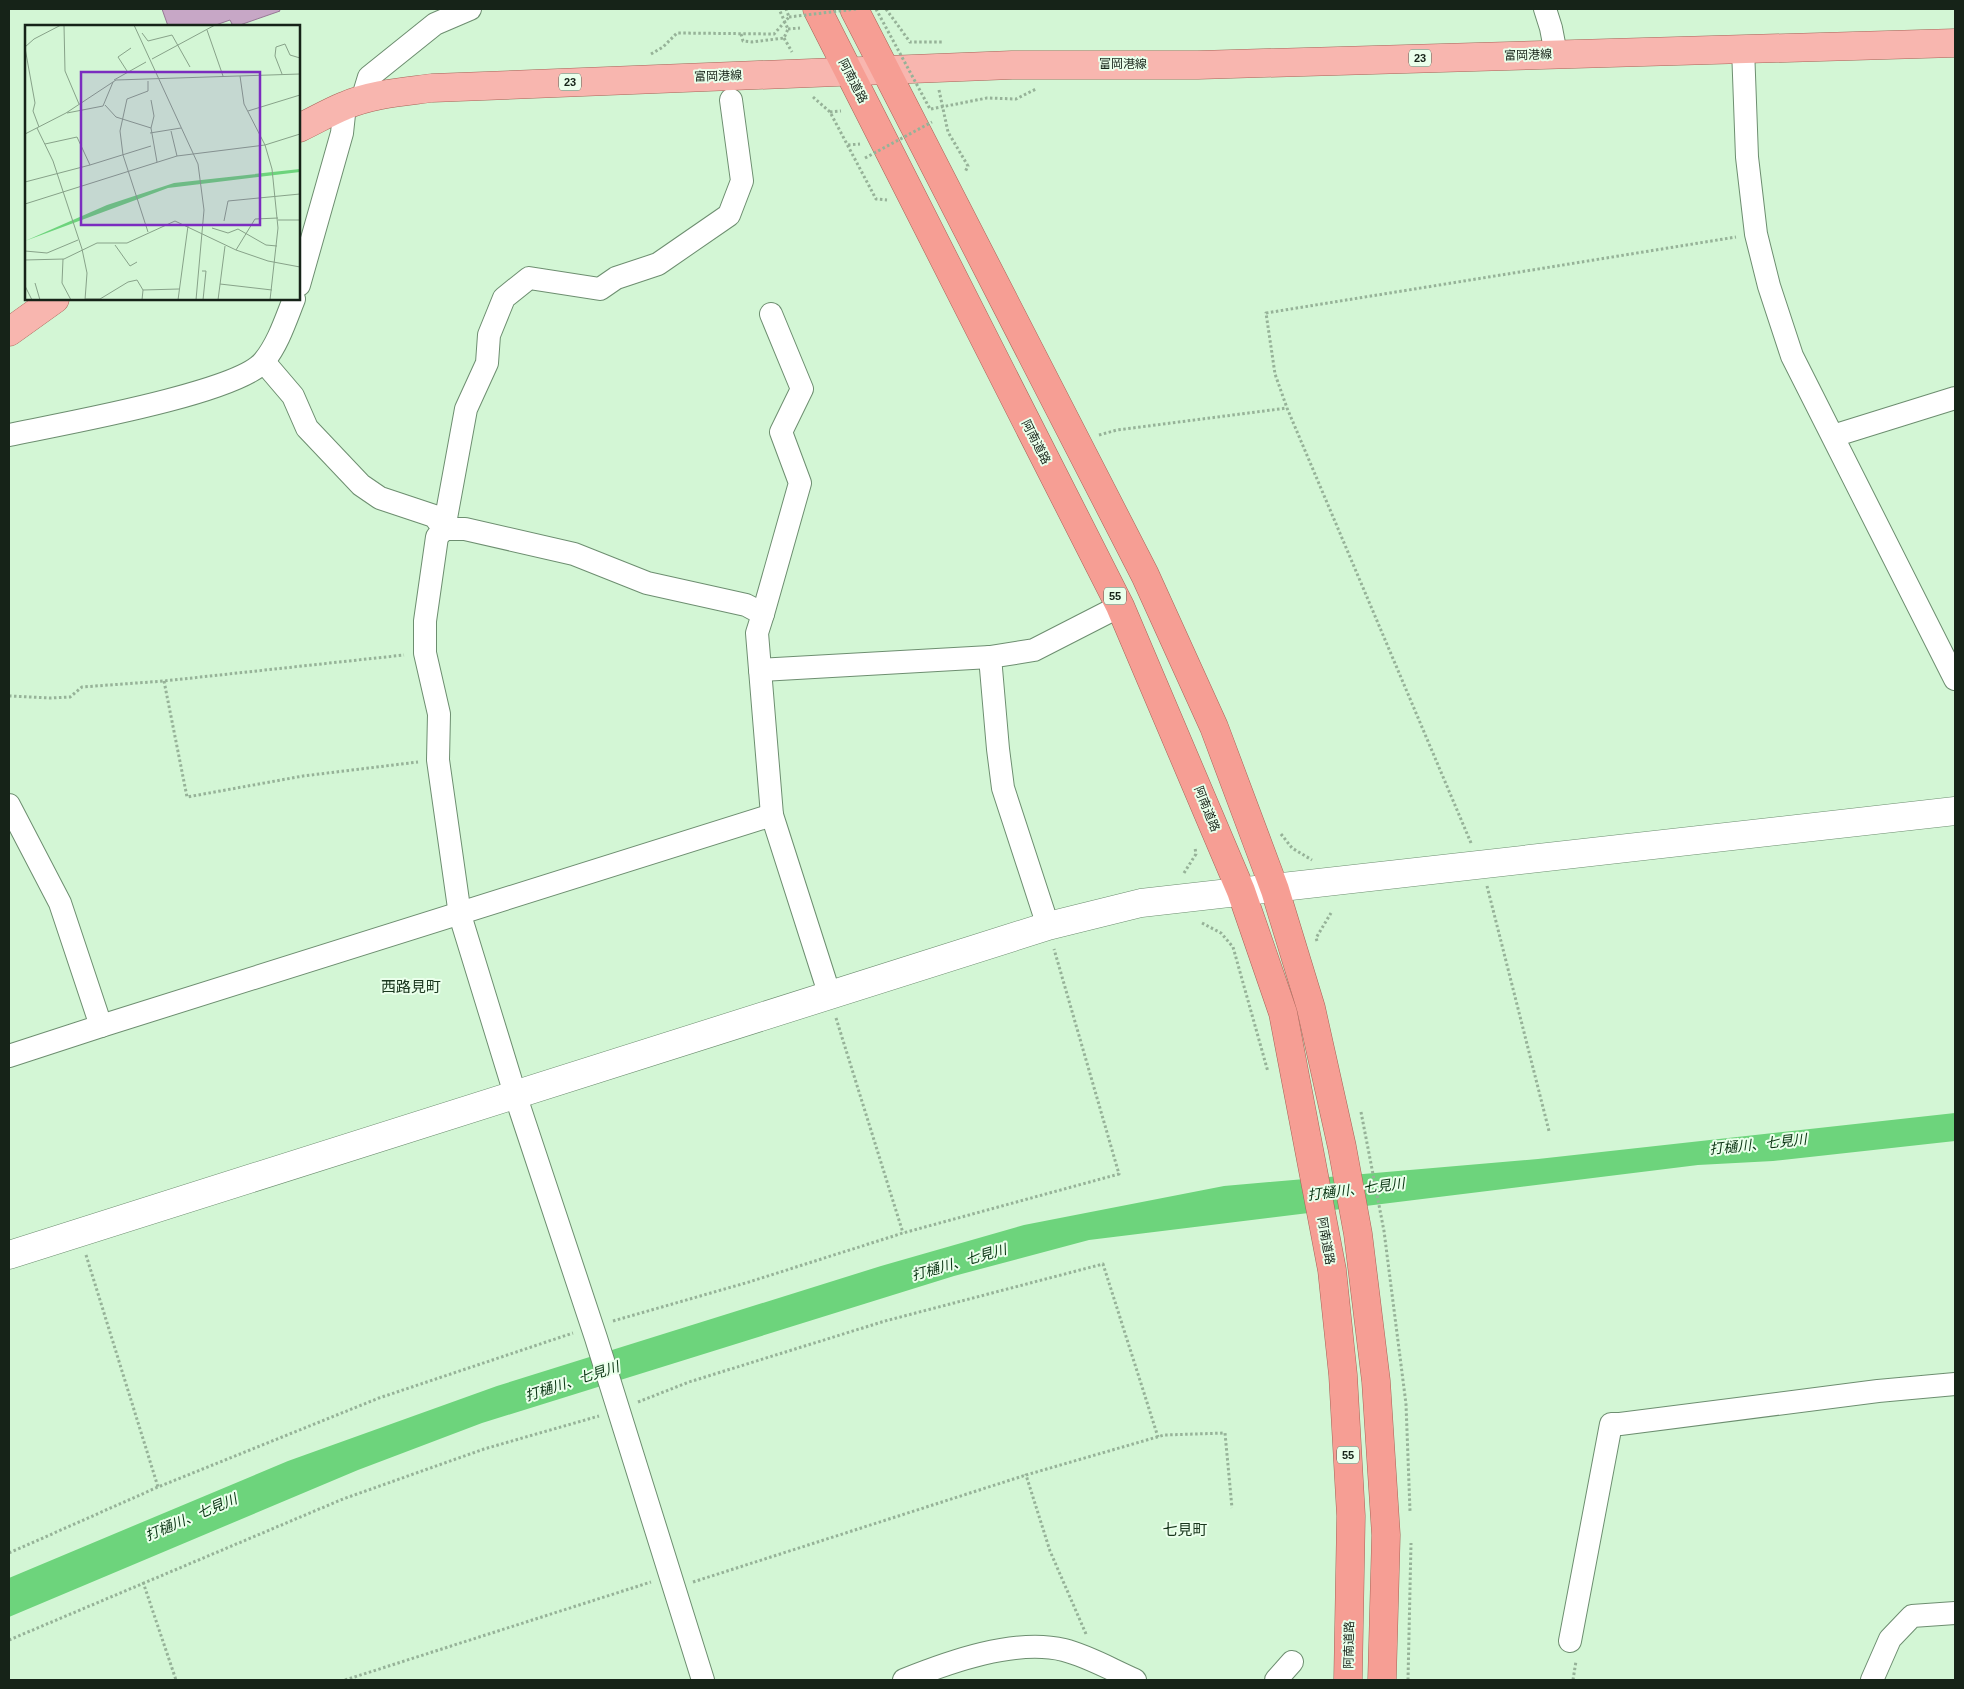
<svg xmlns="http://www.w3.org/2000/svg" width="1964" height="1689" font-family="Arial,'Noto Sans JP',sans-serif">
<style>
.water{fill:#6dd47c}
.building{fill:#c7a7c6;stroke:#967795}
.lines{fill:none;stroke-linecap:round;stroke-linejoin:round}
.minor-casing{stroke:#6d8e70;stroke-width:24}
.tertiary-casing{stroke:#6d8e70;stroke-width:29}
.primary-casing{stroke:#a66357;stroke-width:29}
.trunk-casing{stroke:#a66357;stroke-width:29}
.path{stroke:#96b298;stroke-width:3;stroke-dasharray:2.5 2.5;stroke-linecap:butt}
.minor{stroke:#fff;stroke-width:22}
.tertiary{stroke:#fff;stroke-width:28}
.primary{stroke:#f8b6af;stroke-width:28}
.trunk{stroke:#f69e94;stroke-width:28}
.path-bridge{stroke:#96b298;stroke-width:3;stroke-dasharray:2.5 2.5;stroke-linecap:butt}
.labels{text-anchor:middle;stroke-width:4;stroke-linejoin:round;paint-order:stroke}
.shield{fill:#eaffeb;stroke:#566557;stroke-width:1}
.shield-label{font-size:11px;font-weight:bold;fill:#162318}
.street-label{font-size:12px;fill:#162318;stroke:#eaffeb}
.water-label{font-size:14px;font-style:italic;fill:#093412;stroke:#eaffeb}
.quarter-label{font-size:15px;fill:#19361d;stroke:#eaffeb}
.inset-road{fill:none;stroke:#87a289;stroke-width:1}
.view{fill:#7b2cbf;fill-opacity:0.15;stroke:#7b2cbf;stroke-width:2.5}
.inset-edge{fill:none;stroke:#162318;stroke-width:2.5}
</style>
<rect width="100%" height="100%" fill="#d3f6d5"/>
<path class="water" d="M1955,1113V1141L1773,1161L1698,1165L1089,1240L954,1276L482,1423L358,1470L9,1617V1578L288,1461L497,1386L881,1266L1024,1225L1224,1186L1538,1159Z"/>
<path class="building" d="M162,9H279L280,11L237,26H233L230,20L213,26H168Z"/>
<g class="lines">
<g class="minor-casing">
<g id="minor">
<path d="M1545,9L1551,28L1556,54"/>
<path d="M1743,48L1747,157L1756,234L1769,286L1792,356L1955,679"/>
<path d="M362,100L369,77L435,24L470,9"/>
<path d="M299,285L342,133L345,105"/>
<path d="M264,362L293,396L307,428L361,485L380,498L434,516L444,529"/>
<path d="M9,435C56,425 239,393 264,361C278,344 286,319 294,299"/>
<path d="M1833,436L1955,398"/>
<path d="M444,529H465L574,554L647,583L746,605L763,614L757,633L772,815L830,996"/>
<path d="M763,614L800,483L781,432L802,389L771,314"/>
<path d="M990,657L998,749L1003,788L1048,926"/>
<path d="M760,670L990,657L1034,650L1120,606"/>
<path d="M9,805L60,903L101,1026L9,1056"/>
<path d="M101,1026L772,815"/>
<path d="M1570,1641L1611,1424H1620L1878,1391L1955,1384"/>
<path d="M703,1680L596,1338L515,1094L460,915L438,760L439,714L425,653V621L437,537L444,529L466,409L487,363L489,335L504,298L529,278L600,289L616,278L658,264L729,215L742,181L731,100"/>
<path d="M904,1680C949,1662 1015,1638 1064,1650C1088,1656 1112,1670 1135,1680"/>
<path d="M1276,1680L1292,1662"/>
<path d="M1872,1680L1890,1639L1912,1616L1955,1613"/>
</g>
</g>
<g class="tertiary-casing">
<path id="tertiary" d="M9,1255L1048,926L1141,903L1955,811"/>
</g>
<g class="primary-casing">
<g id="primary">
<path d="M299,128C314,121 329,112 344,106C372,94 402,92 432,88L1012,65H1198L1955,43"/>
<path d="M9,332L55,299"/>
</g>
</g>
<g class="trunk-casing">
<g id="trunk">
<path d="M817,9L1120,606L1241,891L1283,1013L1332,1270L1343,1375L1351,1516L1348,1680"/>
<path d="M854,9L1145,575L1214,727L1275,890L1311,1008L1342,1147L1358,1234L1376,1381L1386,1535L1382,1680"/>
</g>
</g>
<g class="path">
<path d="M886,9L910,42H943"/>
<path d="M788,29L800,28"/>
<path d="M741,34L743,41L752,42L784,38L788,29L779,9"/>
<path d="M784,38L792,52"/>
<path d="M651,54L663,47L677,33L774,34L789,17L786,9"/>
<path d="M939,90L948,132L968,166L965,172"/>
<path d="M813,97L830,112L876,199L887,200"/>
<path d="M931,109L987,98L1016,99L1036,89"/>
<path d="M830,112L841,111"/>
<path d="M848,145L860,144"/>
<path d="M1099,435L1117,430L1287,408"/>
<path d="M164,681L187,797L303,776L418,762"/>
<path d="M9,696L51,698L70,697L82,687L164,681L404,655"/>
<path d="M1281,834L1292,848L1312,860"/>
<path d="M1471,843L1287,408L1275,374L1266,313L1736,237"/>
<path d="M1184,873L1196,854L1195,848"/>
<path d="M1487,886L1549,1131"/>
<path d="M1202,923L1221,933L1233,947L1268,1072"/>
<path d="M1317,941L1316,938L1331,913"/>
<path d="M836,1018L903,1233"/>
<path d="M1361,1112L1384,1231L1406,1404L1410,1511"/>
<path d="M86,1255L158,1487"/>
<path d="M613,1321L749,1282L903,1233L1119,1174L1054,949"/>
<path d="M638,1402L689,1382L885,1321L1103,1264L1158,1437"/>
<path d="M9,1553L158,1487L379,1398L573,1333"/>
<path d="M143,1582L176,1680"/>
<path d="M693,1582L1026,1475"/>
<path d="M1086,1634L1050,1551L1026,1475L1164,1435L1225,1433L1232,1508"/>
<path d="M9,1640L343,1499L484,1449L599,1416"/>
<path d="M345,1680L651,1582"/>
<path d="M1408,1680L1411,1543"/>
<path d="M1573,1680L1576,1661"/>
</g>
<use href="#minor" class="minor"/>
<use href="#tertiary" class="tertiary"/>
<use href="#primary" class="primary"/>
<use href="#trunk" class="trunk"/>
<g class="path-bridge">
<path d="M876,9L930,109"/>
<path d="M789,17L856,9"/>
<path d="M865,158L932,122"/>
</g>
</g>
<g class="labels">
<g class="shield">
<rect x="1409" y="49.5" width="22" height="17" rx="4"/>
<rect x="559" y="73.5" width="22" height="17" rx="4"/>
<rect x="1104" y="587.5" width="22" height="17" rx="4"/>
<rect x="1337" y="1446.5" width="22" height="17" rx="4"/>
</g>
<g class="shield-label">
<text x="1420" y="62">23</text>
<text x="570" y="86">23</text>
<text x="1115" y="600">55</text>
<text x="1348" y="1459">55</text>
</g>
<g class="street-label">
<text transform="translate(1528 55) rotate(-2)" y="4">富岡港線</text>
<text x="1123" y="68">富岡港線</text>
<text transform="translate(718 76) rotate(-2)" y="4">富岡港線</text>
<text transform="translate(853 81) rotate(63)" y="4">阿南道路</text>
<text transform="translate(1036 442) rotate(63)" y="4">阿南道路</text>
<text transform="translate(1207 809) rotate(68)" y="4">阿南道路</text>
<text transform="translate(1326 1241) rotate(80)" y="4">阿南道路</text>
<text transform="translate(1349 1645) rotate(-89)" y="4">阿南道路</text>
</g>
<g class="water-label">
<text transform="translate(1758 1144) rotate(-6)" y="5">打樋川、七見川</text>
<text transform="translate(1356 1189) rotate(-7)" y="5">打樋川、七見川</text>
<text transform="translate(959 1262) rotate(-16)" y="5">打樋川、七見川</text>
<text transform="translate(572 1381) rotate(-18)" y="5">打樋川、七見川</text>
<text transform="translate(191 1517) rotate(-23)" y="5">打樋川、七見川</text>
</g>
<g class="quarter-label">
<text x="411" y="992">西路見町</text>
<text x="1185" y="1535">七見町</text>
</g>
</g>
<g transform="translate(25 25)">
<rect width="275" height="275" fill="#d3f6d5"/>
<path d="M275,144V147L143,163L0,216L82,180L149,158Z" fill="#6dd47c"/>
<path class="inset-road" d="M39,0L40,46L54,79M109,0L173,139L179,185L171,275M182,5L198,51M117,8L123,16L147,10L165,42M0,22L9,14L36,0M0,23L10,78L8,86L14,102M127,34L190,0M102,46L93,32L106,23M257,49L250,31L251,22L260,19L265,30L275,33M215,51L219,79L240,120L247,144L253,203L245,275M89,55L121,37M80,80L91,92L126,103L132,137M223,86L275,70M42,88L78,81L88,57M12,103L28,136L57,224L62,248L60,275M126,103L129,91L126,75M146,106L152,131M125,108L156,103M0,109L41,88L91,55L275,49M65,140L126,121M0,157L65,140L52,112L20,119M0,179L152,131L240,120L275,109M253,195H275M199,196L203,176L275,169V158M187,203L203,208L213,204L241,220L252,221M123,207L98,130L95,106L102,74L123,66V56M90,220L105,241L112,237M211,225L230,194L253,193M0,226L22,228L53,215M38,234L37,258L46,275M0,235L39,234L72,218H102L150,196L211,225L243,236L275,242M177,246H181L178,275M10,258L15,275M195,259L247,265M0,261L7,275M118,265L154,264M60,274H75L103,257L112,255L118,265L117,275M153,275L163,201M193,275L200,221"/>
<path class="view" d="M56,47H235V200H56Z"/>
<rect width="275" height="275" class="inset-edge"/>
</g>
<rect width="1964" height="1689" fill="none" stroke="#162318" stroke-width="20"/>
</svg>
